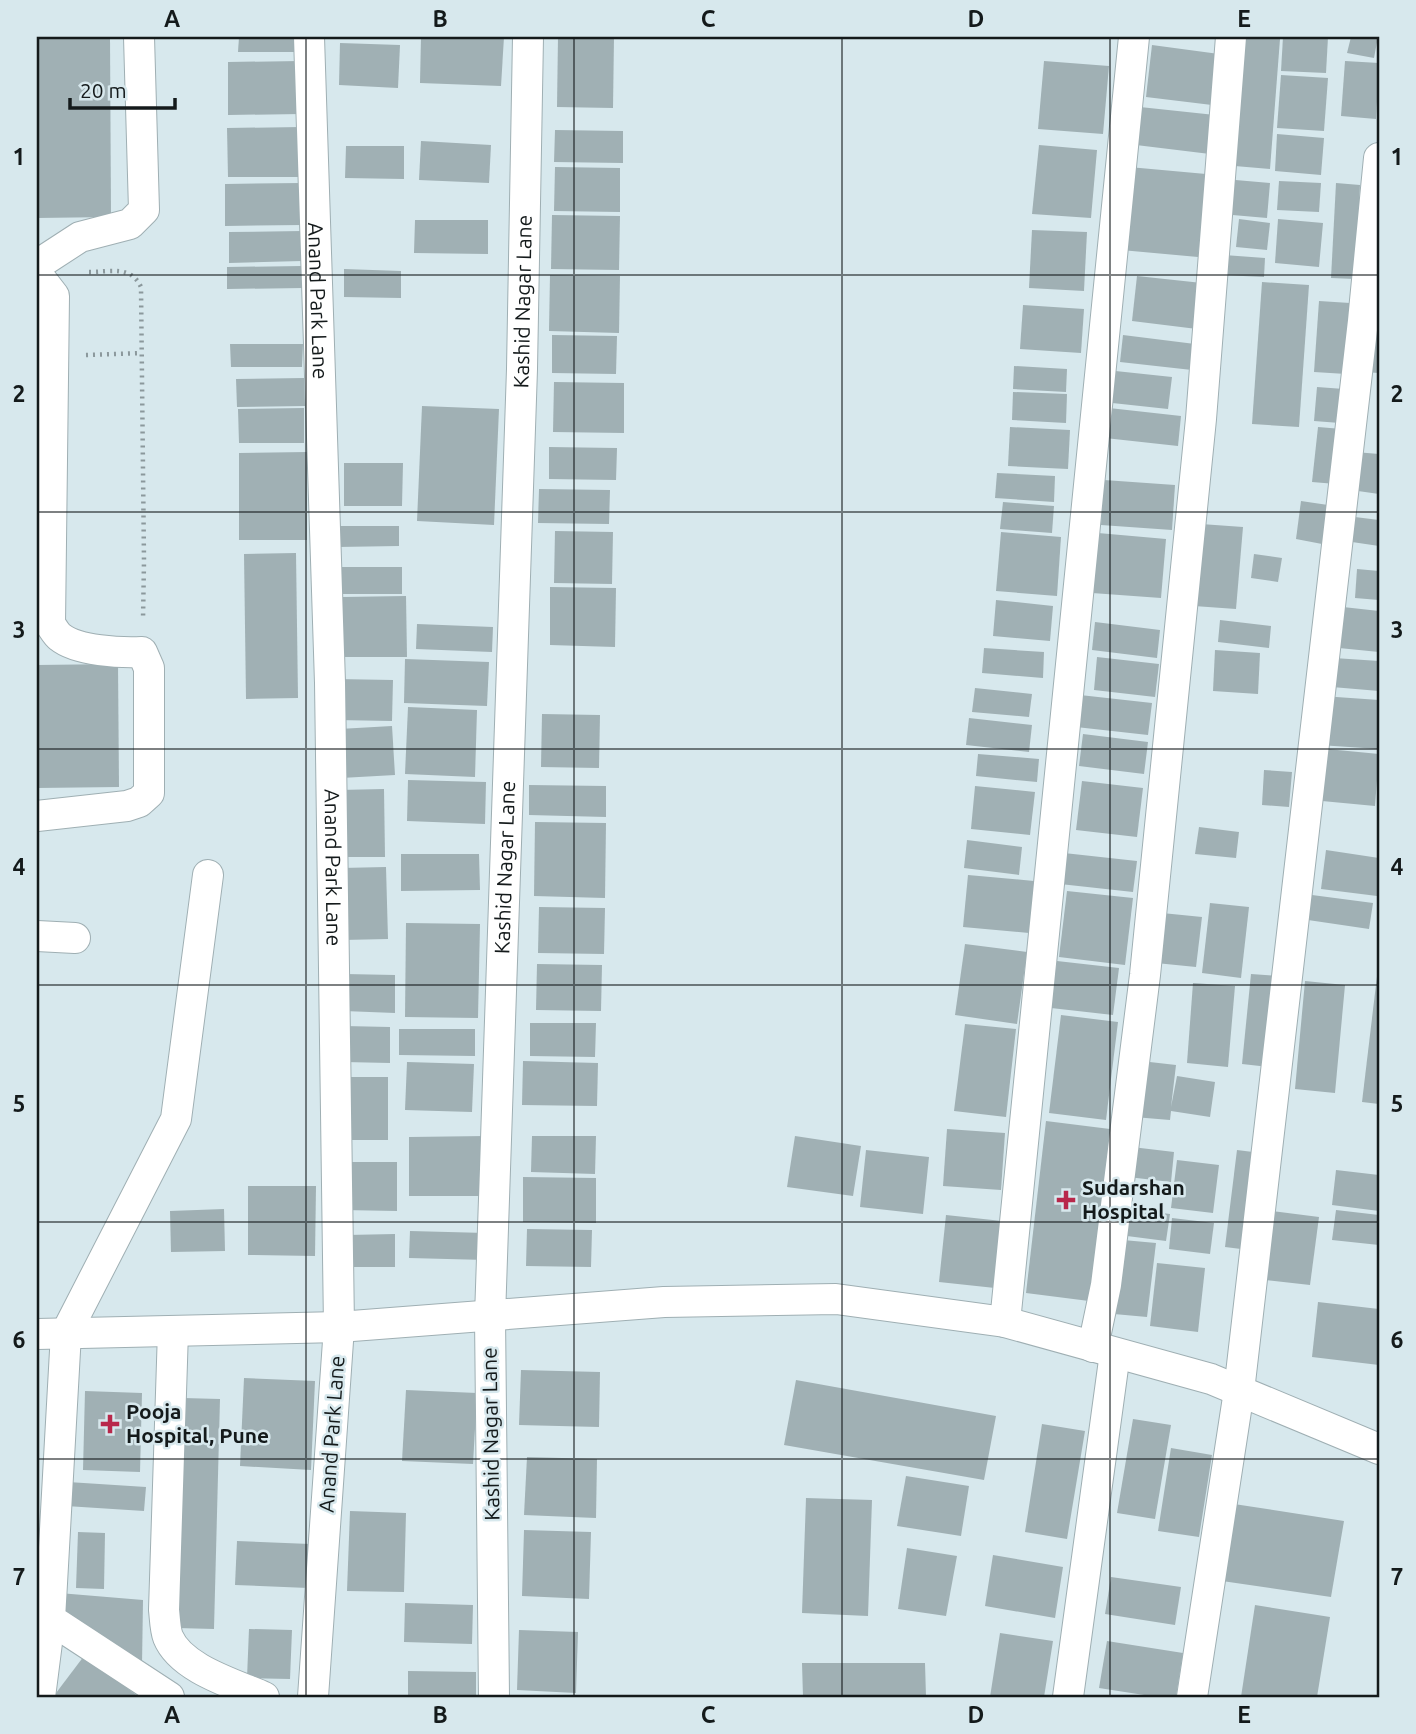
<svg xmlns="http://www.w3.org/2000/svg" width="1416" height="1734" font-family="Ubuntu,sans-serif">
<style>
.building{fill:#a0b0b4}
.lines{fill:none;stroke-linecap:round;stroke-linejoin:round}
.minor-casing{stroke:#9fafb3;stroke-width:32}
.path{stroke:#8b989c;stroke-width:4.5;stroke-dasharray:2 5;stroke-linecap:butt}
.minor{stroke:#fff;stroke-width:30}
.grid{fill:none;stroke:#141a1b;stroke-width:2;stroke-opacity:0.55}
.poi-dot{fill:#b8274a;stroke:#d7e8ed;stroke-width:2.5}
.labels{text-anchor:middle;stroke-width:5;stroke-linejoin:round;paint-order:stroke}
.street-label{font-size:21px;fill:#141a1b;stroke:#d7e8ed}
.poi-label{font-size:21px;font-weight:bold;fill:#141a1b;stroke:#d7e8ed;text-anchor:start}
.neatline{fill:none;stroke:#141a1b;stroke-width:2.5}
.grid-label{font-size:23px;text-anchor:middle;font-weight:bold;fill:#141a1b}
</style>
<rect width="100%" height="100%" fill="#d7e8ed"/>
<g class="building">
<path d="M37,37H110L111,217L37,218Z"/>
<path d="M239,37H300L299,52H238Z"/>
<path d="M421,37H504L501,86L420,83Z"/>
<path d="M558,37H614L613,108L557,107Z"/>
<path d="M1245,37L1280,39L1270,169L1223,165Z"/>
<path d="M1283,37H1328L1326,73L1281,71Z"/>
<path d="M1351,37H1378L1374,58L1347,53Z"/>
<path d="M340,43L400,45L398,88L339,85Z"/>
<path d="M1152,45L1219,54L1212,105L1146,97Z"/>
<path d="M300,61L301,114L228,115V62Z"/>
<path d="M1044,61L1109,66L1103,134L1038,129Z"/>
<path d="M1345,61L1379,63L1376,119L1341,116Z"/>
<path d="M1281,75L1328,78L1324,131L1277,128Z"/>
<path d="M1140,107L1215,115L1210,154L1136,145Z"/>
<path d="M301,127V177H228L227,128Z"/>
<path d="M555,130L623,131V163L554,162Z"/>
<path d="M1277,134L1324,138L1321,175L1275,171Z"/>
<path d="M421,141L491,145L489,183L419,180Z"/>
<path d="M1039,145L1097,150L1091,218L1032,214Z"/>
<path d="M346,146H404V179L345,178Z"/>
<path d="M555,167L620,168V212L554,211Z"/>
<path d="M1129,167L1206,174L1198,257L1121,250Z"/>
<path d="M1224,179L1270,183L1267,218L1221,214Z"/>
<path d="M1279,181L1321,183L1319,212L1277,210Z"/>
<path d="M301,183L302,225L225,226V184Z"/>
<path d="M1336,183L1360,185L1355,279L1331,278Z"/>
<path d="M552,215L620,216L619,270L551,269Z"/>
<path d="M1239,219L1270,223L1267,250L1236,247Z"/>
<path d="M1278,219L1323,223L1319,267L1275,263Z"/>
<path d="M415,220H488V254L414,253Z"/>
<path d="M1032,230L1087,232L1084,291L1029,288Z"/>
<path d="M302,231V261L229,263V232Z"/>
<path d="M1224,255L1265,258L1264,277L1222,275Z"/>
<path d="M302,266L303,288L227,289V267Z"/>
<path d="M344,269L401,271V298L344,297Z"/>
<path d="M550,275L620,276L619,333L549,331Z"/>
<path d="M1137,276L1202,283L1197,329L1132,321Z"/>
<path d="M1262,282L1309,285L1299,427L1252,424Z"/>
<path d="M1319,301L1350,303L1346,374L1314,372Z"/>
<path d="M1023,305L1084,309L1081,353L1020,349Z"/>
<path d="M1367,328L1379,329V373L1363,372Z"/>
<path d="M552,335L617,336L616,374L552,373Z"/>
<path d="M1123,335L1195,344L1192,370L1120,362Z"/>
<path d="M230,344H303L302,367H231Z"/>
<path d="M1014,366L1067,369L1066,392L1013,389Z"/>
<path d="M1106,370L1172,377L1168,409L1103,402Z"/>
<path d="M304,378L305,406L237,407L236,379Z"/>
<path d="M554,382L624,383V433L553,432Z"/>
<path d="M1317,387L1344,389L1340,423L1314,421Z"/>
<path d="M1013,392L1067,394L1066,423L1012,420Z"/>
<path d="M422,406L499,409L494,525L417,521Z"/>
<path d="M304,408V443H239L238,409Z"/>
<path d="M1109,408L1181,416L1178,446L1105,438Z"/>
<path d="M1010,427L1070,430L1068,469L1008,466Z"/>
<path d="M1318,427L1342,429L1336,484L1312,482Z"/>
<path d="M549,447L617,448L616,480L549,479Z"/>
<path d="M307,452V540H239V453Z"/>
<path d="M1355,452L1379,454V494L1351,490Z"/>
<path d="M344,463H403L402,506H344Z"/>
<path d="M997,473L1055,476L1054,502L995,498Z"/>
<path d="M1104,480L1175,485L1172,530L1101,525Z"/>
<path d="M539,489L610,490L609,524L538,523Z"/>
<path d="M1301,501L1328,505L1322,544L1296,539Z"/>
<path d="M1003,502L1054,506L1052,533L1000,529Z"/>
<path d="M1355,517L1379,520V546L1352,542Z"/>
<path d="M1201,524L1243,527L1236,609L1194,606Z"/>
<path d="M337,526H399V546L337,547Z"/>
<path d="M555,531L613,532L612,584L554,583Z"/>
<path d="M1001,532L1061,537L1057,596L996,591Z"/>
<path d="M1098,533L1166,539L1161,598L1092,593Z"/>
<path d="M296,553L298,698L246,699L244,554Z"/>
<path d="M1254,554L1282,558L1278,582L1251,578Z"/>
<rect x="337" y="567" width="65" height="27"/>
<path d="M1357,569L1379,571V600L1355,598Z"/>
<path d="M550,587L616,588L615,647L550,645Z"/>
<path d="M406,596L407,657H343V597Z"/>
<path d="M996,600L1053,606L1050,641L993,636Z"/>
<path d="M1334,606L1379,611V652L1329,647Z"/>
<path d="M1220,620L1271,626L1269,648L1218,642Z"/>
<path d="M1095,622L1160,630L1157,658L1092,650Z"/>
<path d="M417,624L493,627L492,652L416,649Z"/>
<path d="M984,648L1044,652L1043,678L982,673Z"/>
<path d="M1215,650L1260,653L1258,694L1213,691Z"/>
<path d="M1097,657L1159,664L1155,697L1094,690Z"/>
<path d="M1334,658L1379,661V691L1332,687Z"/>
<path d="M405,659L489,662L487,706L404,703Z"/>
<path d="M118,664L119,787L37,788V665Z"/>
<path d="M336,679L393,680L392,721L336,720Z"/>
<path d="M975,688L1032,694L1029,717L972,712Z"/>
<path d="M1080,695L1152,703L1148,735L1076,727Z"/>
<path d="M1322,696L1379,700V749L1319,745Z"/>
<path d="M408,707L477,710L475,777L405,774Z"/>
<path d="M542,714L600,715L599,768L541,767Z"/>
<path d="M969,718L1032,725L1029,752L966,745Z"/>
<path d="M392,726L395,775L341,778L339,729Z"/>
<path d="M1083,734L1148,742L1144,774L1079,766Z"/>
<path d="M1327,749L1379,754L1375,806L1322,801Z"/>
<path d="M978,754L1039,759L1037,782L976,776Z"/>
<path d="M1264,770L1292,772L1289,807L1262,805Z"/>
<path d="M408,780L486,782L485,824L407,821Z"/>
<path d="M1082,781L1143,788L1137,837L1076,830Z"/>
<path d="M529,785L606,786V817L529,815Z"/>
<path d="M975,786L1035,792L1030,835L971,829Z"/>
<path d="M384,789L385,857H340L339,790Z"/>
<path d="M535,822L606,823L605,898L534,896Z"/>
<path d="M1199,827L1239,832L1236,858L1195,854Z"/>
<path d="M967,840L1022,847L1019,875L964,868Z"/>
<path d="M1326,850L1379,858L1377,896L1321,889Z"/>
<path d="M1064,853L1137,861L1133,892L1060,884Z"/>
<path d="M401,854H479L480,890L401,891Z"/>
<path d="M386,867L388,939L343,940L341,868Z"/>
<path d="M968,875L1034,881L1029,933L963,927Z"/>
<path d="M1067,891L1133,898L1125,965L1059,957Z"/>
<path d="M1312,895L1373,903L1369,929L1308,920Z"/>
<path d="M1210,903L1249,907L1241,978L1202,973Z"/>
<path d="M539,907L605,908L604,954L538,953Z"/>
<path d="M1162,913L1202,917L1196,967L1156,963Z"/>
<path d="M406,923L480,924L478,1018L405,1017Z"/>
<path d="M965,944L1027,952L1017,1024L955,1015Z"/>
<path d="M1057,961L1119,968L1113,1015L1051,1008Z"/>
<path d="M537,964L602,965L601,1011L536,1010Z"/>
<path d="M1378,968H1379V1104L1362,1102Z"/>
<path d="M345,974L395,975V1013L344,1011Z"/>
<path d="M1251,974L1277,976L1269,1067L1242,1064Z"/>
<path d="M1305,981L1345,985L1335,1093L1295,1089Z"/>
<path d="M1193,983L1235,986L1228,1067L1187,1063Z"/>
<path d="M1061,1015L1118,1022L1106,1120L1049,1113Z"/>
<path d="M530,1023H596L595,1057L530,1056Z"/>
<path d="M965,1024L1016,1029L1006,1117L954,1111Z"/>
<path d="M344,1026L390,1027V1063L344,1062Z"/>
<path d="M399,1029H475V1056L399,1055Z"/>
<path d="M523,1061L598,1063L597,1106L522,1105Z"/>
<path d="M1141,1061L1176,1065L1171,1107L1177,1076L1215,1082L1210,1117L1171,1111L1170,1120L1134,1117Z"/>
<path d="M407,1062L474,1064L472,1112L405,1110Z"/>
<rect x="342" y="1077" width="46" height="63"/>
<path d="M1046,1121L1110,1129L1089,1301L1026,1293Z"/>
<path d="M947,1129L1005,1133L1001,1190L943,1186Z"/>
<path d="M486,1136V1196H409V1137Z"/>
<path d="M532,1136H596L595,1174L531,1172Z"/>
<path d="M795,1136L861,1146L853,1196L787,1187Z"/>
<path d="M1132,1147L1174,1152L1171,1182L1128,1177Z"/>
<path d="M866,1150L929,1157L923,1214L860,1207Z"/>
<path d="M1237,1150L1261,1153L1249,1250L1225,1247Z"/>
<path d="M1177,1160L1219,1165L1213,1213L1171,1208Z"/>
<path d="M343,1162H397V1211L342,1210Z"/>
<path d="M1336,1170L1379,1175V1211L1332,1205Z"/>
<path d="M523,1177L596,1178V1223L523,1222Z"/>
<path d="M248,1186H316L315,1256L248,1255Z"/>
<path d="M224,1209L225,1251L171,1252L170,1211Z"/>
<path d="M1129,1209L1170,1214L1166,1241L1127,1236Z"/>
<path d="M1264,1210L1319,1217L1310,1285L1256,1279Z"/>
<path d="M1336,1210L1379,1215V1245L1332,1240Z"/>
<path d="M946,1215L1002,1221L995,1288L939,1282Z"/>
<path d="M1172,1218L1214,1223L1210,1254L1169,1249Z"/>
<path d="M527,1229L592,1230L591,1267L526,1266Z"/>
<path d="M410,1231L486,1233V1260L409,1258Z"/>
<path d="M395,1234V1267H347V1235Z"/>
<path d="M1123,1240L1156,1243L1147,1317L1114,1314Z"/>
<path d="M1157,1263L1205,1268L1198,1332L1150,1326Z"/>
<path d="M1318,1302L1379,1309V1365L1312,1357Z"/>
<path d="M521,1370L600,1372L599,1427L519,1425Z"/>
<path d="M244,1378L315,1381L311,1470L240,1466Z"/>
<path d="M796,1380L996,1416L984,1480L784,1445Z"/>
<path d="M406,1390L477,1393L473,1464L402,1461Z"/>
<path d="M85,1391L142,1393L140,1472L83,1470Z"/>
<path d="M183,1398L220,1399L214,1629L177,1628Z"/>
<path d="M1133,1419L1171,1425L1155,1519L1117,1513Z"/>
<path d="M1042,1424L1085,1431L1067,1539L1025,1532Z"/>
<path d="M1171,1448L1212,1455L1199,1537L1158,1531Z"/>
<path d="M527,1457L597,1459L596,1518L524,1515Z"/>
<path d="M906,1476L969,1486L961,1536L897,1526Z"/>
<path d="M68,1482L146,1487L144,1511L66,1506Z"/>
<path d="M806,1498L872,1500L868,1616L802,1613Z"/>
<path d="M1234,1504L1344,1521L1331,1597L1222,1581Z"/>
<path d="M350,1511L406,1513L404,1592L347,1591Z"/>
<path d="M524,1530L591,1532L589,1599L522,1596Z"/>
<path d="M78,1532L105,1533L104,1589L76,1588Z"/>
<path d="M237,1541L310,1544L308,1588L235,1585Z"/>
<path d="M907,1548L957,1556L946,1616L898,1609Z"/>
<path d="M993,1555L1063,1567L1055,1618L985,1606Z"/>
<path d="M1111,1577L1181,1587L1175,1625L1105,1614Z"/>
<path d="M59,1593L143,1600L142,1664L56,1606Z"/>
<path d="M405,1603L473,1605L472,1644L404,1642Z"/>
<path d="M1255,1605L1330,1617L1317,1697H1241Z"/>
<path d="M249,1629L292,1630L290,1679L247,1678Z"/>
<path d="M519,1630L578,1632L576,1693L517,1690Z"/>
<path d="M1000,1633L1053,1641L1044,1697H990Z"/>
<path d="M1107,1641L1183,1653L1176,1697H1157L1099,1688Z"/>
<path d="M84,1656L139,1697H53Z"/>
<path d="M802,1663H925L926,1697H803Z"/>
<path d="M408,1671L476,1672V1697H408Z"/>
</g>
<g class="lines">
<g class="minor-casing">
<g id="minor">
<path id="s1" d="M309,37L330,683L339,1327L313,1697"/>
<path d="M37,265L80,237L130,224L144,210L139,37"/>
<path d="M37,274L54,296L50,624C53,628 56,634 60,637C77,651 121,653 142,652L149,668V793L139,802L127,806L37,816"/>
<path d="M37,936L75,938"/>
<path d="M1005,1322L1134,37"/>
<path d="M173,1331L164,1610C165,1618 165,1629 168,1637C181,1669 235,1684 264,1697"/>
<path d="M37,1334L339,1327L664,1302L836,1299L1005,1322L1211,1379L1379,1449"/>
<path d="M1093,1347L1106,1285L1145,975L1201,419L1231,37"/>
<path d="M40,1697L50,1619"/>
<path d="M169,1697L50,1619L66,1333L176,1119L208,875"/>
<path id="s2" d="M494,1697L490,1317L522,369L528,37"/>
<path d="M1068,1697L1115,1353"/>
<path d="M1192,1697L1239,1391L1363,321L1379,158"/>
</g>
</g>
<g class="path">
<path d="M89,272C110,272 131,265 141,287L144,561L143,620"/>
<path d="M86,355L141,353"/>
</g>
<use href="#minor" class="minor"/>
</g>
<path class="grid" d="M306,37V1697M574,37V1697M842,37V1697M1110,37V1697M37,275H1379M37,512H1379M37,749H1379M37,985H1379M37,1222H1379M37,1459H1379"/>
<g class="poi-dot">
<path d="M1062.5 1189.5h7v7h7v7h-7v7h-7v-7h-7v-7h7z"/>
<path d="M106.5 1413.5h7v7h7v7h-7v7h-7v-7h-7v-7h7z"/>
</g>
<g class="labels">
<g class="street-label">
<text dy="7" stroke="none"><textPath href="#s2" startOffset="1396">Kashid Nagar Lane</textPath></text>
<text dy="7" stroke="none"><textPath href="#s1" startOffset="264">Anand Park Lane</textPath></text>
<text dy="7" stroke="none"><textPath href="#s1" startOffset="831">Anand Park Lane</textPath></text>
<text dy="7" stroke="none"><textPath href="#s2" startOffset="830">Kashid Nagar Lane</textPath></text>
<text transform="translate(332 1434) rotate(-86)" y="7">Anand Park Lane</text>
<text transform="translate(491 1434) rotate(-91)" y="7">Kashid Nagar Lane</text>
</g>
<g class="poi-label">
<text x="1082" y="1195">Sudarshan<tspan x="1082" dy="24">Hospital</tspan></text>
<text x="126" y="1419">Pooja<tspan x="126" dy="24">Hospital, Pune</tspan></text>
</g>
</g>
<rect width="1416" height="1734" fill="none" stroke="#d7e8ed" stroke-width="77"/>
<path d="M70 98v10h105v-10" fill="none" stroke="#141a1b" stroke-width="3.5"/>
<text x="80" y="98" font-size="21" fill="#141a1b" stroke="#d7e8ed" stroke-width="5" paint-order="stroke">20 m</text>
<rect x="38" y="38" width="1340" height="1658" class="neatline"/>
<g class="grid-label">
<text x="172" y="27">A</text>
<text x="440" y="27">B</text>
<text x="708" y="27">C</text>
<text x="976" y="27">D</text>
<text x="1244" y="27">E</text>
<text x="19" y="165">1</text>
<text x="1397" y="165">1</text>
<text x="19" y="402">2</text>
<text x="1397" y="402">2</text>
<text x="19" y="638">3</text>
<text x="1397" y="638">3</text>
<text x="19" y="875">4</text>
<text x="1397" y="875">4</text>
<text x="19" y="1112">5</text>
<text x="1397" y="1112">5</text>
<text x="19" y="1348">6</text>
<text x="1397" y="1348">6</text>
<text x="19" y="1585">7</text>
<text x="1397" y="1585">7</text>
<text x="172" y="1723">A</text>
<text x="440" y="1723">B</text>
<text x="708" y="1723">C</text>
<text x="976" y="1723">D</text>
<text x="1244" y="1723">E</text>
</g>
</svg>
